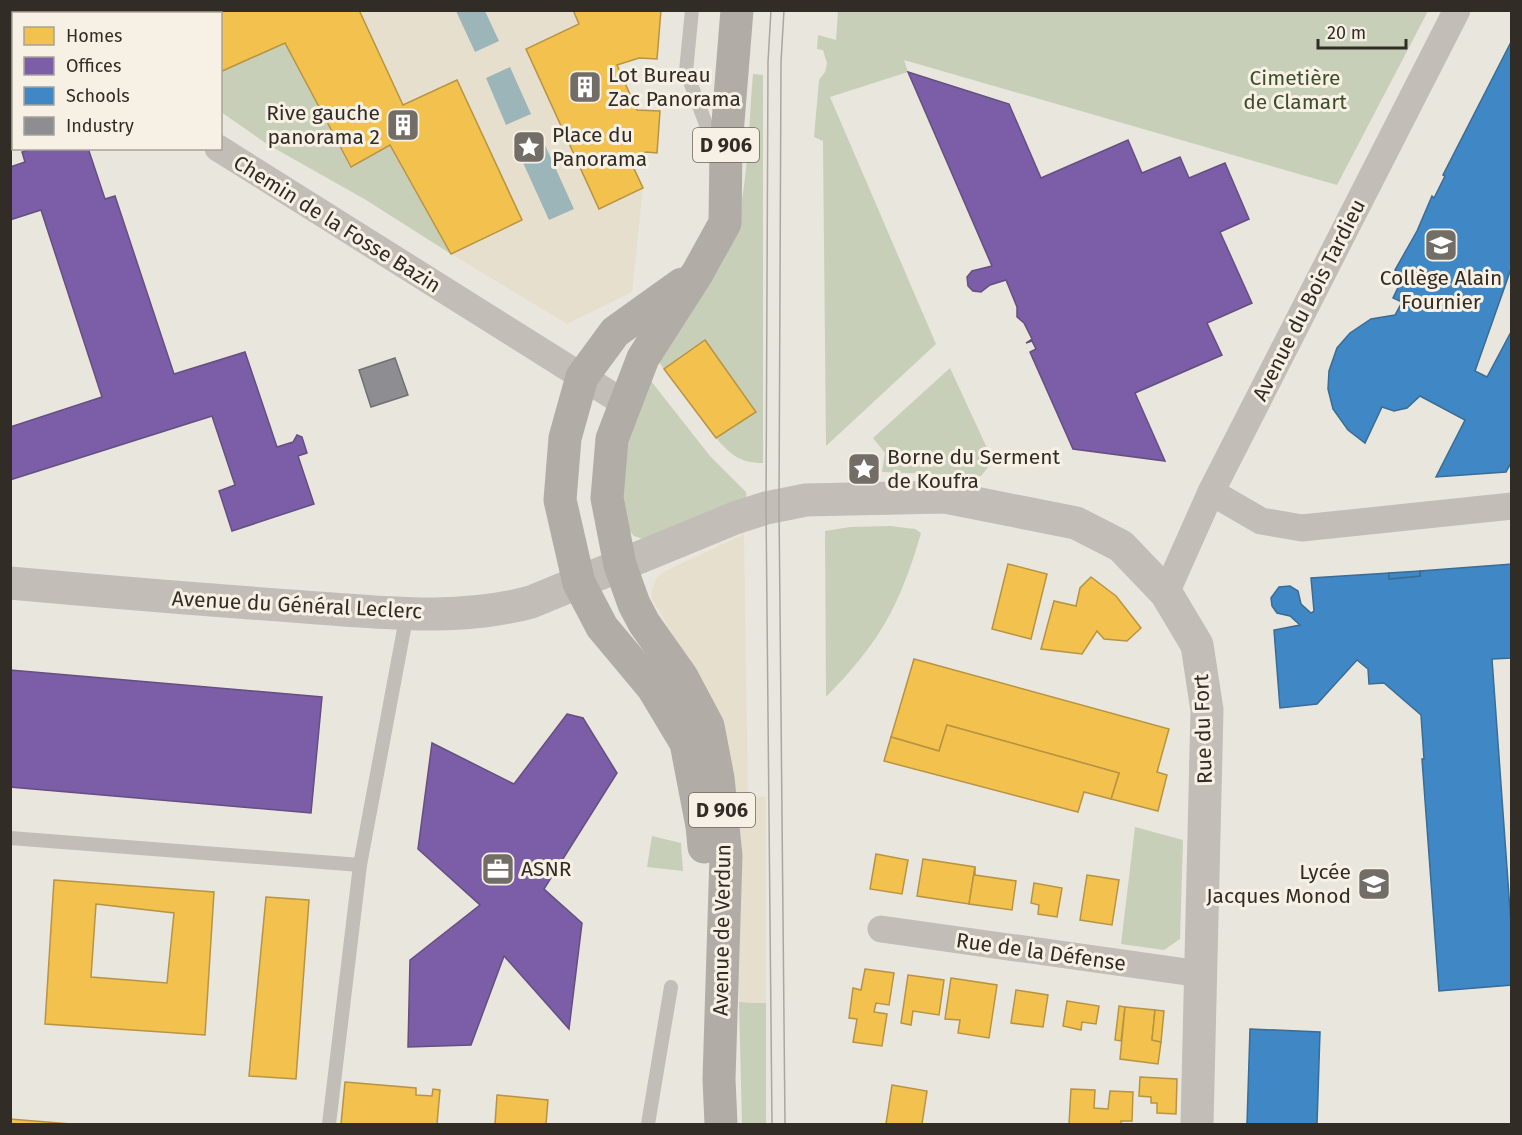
<svg xmlns="http://www.w3.org/2000/svg" width="1522" height="1135" font-family="'Fira Sans',sans-serif">
<style>
.green{fill:#c7cfb9}
.plaza{fill:#e7dfce}
.water{fill:#9cb5b9}
.homes{fill:#f2c14e;stroke:#b89442;stroke-width:1.5;fill-rule:evenodd}
.offices{fill:#7b5ea7;stroke:#654f80;stroke-width:1.5}
.schools{fill:#3f88c5;stroke:#3b6c95;stroke-width:1.5}
.industry{fill:#8d8d92;stroke:#727072;stroke-width:1.5}
.lines{fill:none;stroke-linecap:round;stroke-linejoin:round}
.service{stroke:#c2bdb7;stroke-width:14}
.minor{stroke:#c2bdb7;stroke-width:27}
.tertiary{stroke:#c2bdb7;stroke-width:33}
.primary{stroke:#b1aca6;stroke-width:33}
.tram{stroke:#aaa6a1;stroke-width:1.5}
.labels{text-anchor:middle;stroke-width:6;stroke-linejoin:round;paint-order:stroke}
.shield{fill:#f7f1e5;stroke:#6d675f;stroke-width:1.5}
.shield-label{font-size:20px;font-weight:bold;fill:#322c26}
.poi-label{font-size:21px;fill:#322c26;stroke:#f7f1e5;text-anchor:start}
.park-label{font-size:21px;fill:#3d4e2c;stroke:#f7f1e5}
.street-label{font-size:21px;fill:#322c26;stroke:#f7f1e5}
</style>
<rect width="100%" height="100%" fill="#e9e6de"/>
<g class="green">
<path d="M838,11V10L1428,11L1337,185L904,60L908,72L830,97L936,344L826,446L823,141L814,137L819,80L825,72L827,63L823,50L817,49L818,35L836,40Z"/>
<path d="M285,43L350,167L390,145L451,254L366,200L267,144L221,112V72Z"/>
<path d="M753,74L763,75V463C740,463 731,455 716,438L756,411L705,340L664,369L657,359C680,324 708,292 726,255C749,208 748,127 753,74Z"/>
<path d="M950,368L993,461L981,476L882,472L885,453L873,438Z"/>
<path d="M647,376L710,456L746,492L747,503L646,540L634,536L627,528L623,500L624,444Z"/>
<path d="M890,526L915,529L921,533C900,606 879,643 826,697L825,531L850,527Z"/>
<path d="M1135,827L1183,840L1180,939L1164,950L1121,944Z"/>
<path d="M652,836L681,843L683,871L647,867Z"/>
<path d="M739,1002L766,1003V1124H742Z"/>
</g>
<g class="plaza">
<path d="M359,11H573L579,24L526,49L599,208L643,188L632,292L567,324L451,254L521,220L457,80L403,105Z"/>
<path d="M744,534L748,797H766V1003L739,1002L738,863L703,686L652,599L651,592L657,577L665,571Z"/>
</g>
<g class="water">
<path d="M456,11H485L499,41L475,52Z"/>
<path d="M510,67L531,114L506,125L486,78Z"/>
<path d="M540,134L574,209L549,220L515,145Z"/>
</g>
<g class="homes">
<path d="M182,10H359L403,105L457,80L522,220L451,254L390,145L351,167L285,43L220,72V14H176Z"/>
<path d="M573,10H661L657,59L639,58L617,65L637,110L660,111L657,153L646,152L630,160L643,188L599,209L526,49L579,24Z"/>
<path d="M705,340L756,412L716,438L664,369Z"/>
<path d="M1008,564L1047,574L1031,639L992,629Z"/>
<path d="M1091,577L1116,596L1141,628L1127,641L1104,639L1097,631L1082,654L1041,649L1054,601L1076,606L1080,588Z"/>
<path d="M914,659L1169,729L1157,772L1167,775L1158,811L1111,799L1119,773L947,725L939,751L891,737Z"/>
<path d="M947,725L1119,773L1111,799L1084,792L1078,812L884,761L891,737L939,751Z"/>
<path d="M876,854L908,860L902,894L870,889Z"/>
<path d="M923,859L975,867L969,904L917,896Z"/>
<path d="M975,867V875L1016,881L1012,910L969,904Z"/>
<path d="M1087,875L1119,880L1112,925L1080,920Z"/>
<path d="M54,880L214,892L205,1035L45,1024ZM96,904L174,913L167,983L91,977Z"/>
<path d="M1034,883L1062,888L1057,917L1038,914L1039,905L1031,903Z"/>
<path d="M266,897L309,900L296,1079L249,1076Z"/>
<path d="M865,969L894,973L889,1005L876,1003L874,1012L887,1014L882,1046L853,1042L857,1019L849,1018L853,988L861,990Z"/>
<path d="M908,975L944,980L939,1015L913,1011L911,1025L901,1023Z"/>
<path d="M951,978L997,985L989,1038L958,1033L960,1020L945,1019Z"/>
<path d="M1016,990L1048,995L1043,1027L1011,1023Z"/>
<path d="M1067,1001L1099,1006L1096,1024L1082,1022L1081,1030L1063,1026Z"/>
<path d="M1119,1006L1125,1007L1121,1041L1115,1040Z"/>
<path d="M1125,1007L1155,1010L1152,1040L1161,1042L1158,1064L1120,1059Z"/>
<path d="M1155,1010L1164,1011L1161,1042L1152,1040Z"/>
<path d="M1140,1077L1177,1079L1176,1114L1157,1113V1103H1151V1097L1139,1096Z"/>
<path d="M345,1082L416,1088V1095L432,1096L433,1089L440,1090L437,1124H341Z"/>
<path d="M892,1085L927,1091L922,1124H886Z"/>
<path d="M1071,1089L1095,1090L1094,1108L1108,1109L1110,1091L1133,1092L1132,1121H1121V1124H1069Z"/>
<path d="M497,1095L548,1100L546,1124H495Z"/>
<path d="M10,1119L71,1124H10Z"/>
</g>
<g class="offices">
<path d="M908,72L1009,104L1041,178L1128,140L1142,173L1180,157L1189,178L1225,163L1249,219L1220,232L1252,303L1207,323L1222,355L1135,393L1165,461L1073,449L1030,352L1036,349L1032,341L1026,343L1032,339L1024,323L1017,317V307L1006,280L990,285L981,292L973,291L968,286L967,277L972,271L992,266Z"/>
<path d="M34,148H88L105,199L115,196L174,374L245,352L277,447L293,442L297,435L302,437L307,453L298,456L314,504L232,531L219,491L235,485L212,416L10,480V427L102,397L41,210L10,220V167L25,162L22,152Z"/>
<path d="M10,670L322,697L311,813L10,787Z"/>
<path d="M567,714L583,718L617,773L544,889L582,923L569,1029L504,956L471,1045L408,1047L410,960L480,905L418,849L432,743L514,784Z"/>
</g>
<g class="schools">
<path d="M1511,42L1512,266L1475,371L1487,377L1512,330V461L1506,472L1436,477L1465,420L1420,396L1407,408L1394,411L1382,407L1365,443L1348,430L1333,409L1328,389L1329,371L1337,348L1350,333L1371,319L1395,315L1402,302L1393,298L1404,275L1395,270L1417,231L1432,196L1434,198L1445,176L1443,175Z"/>
<path d="M1512,564V658L1492,659L1512,938V985L1439,991L1422,759H1424L1421,715L1384,683L1369,684L1368,669L1357,660L1317,704L1280,708L1274,630L1300,625L1290,616L1277,613L1272,606L1271,598L1279,587L1290,586L1298,591L1301,604L1311,613L1314,611L1311,578L1389,573V579L1420,576V571Z"/>
<path d="M1420,571V576L1389,579V573Z"/>
<path d="M1250,1029L1320,1032L1317,1124H1247Z"/>
</g>
<path class="industry" d="M395,358L408,395L371,407L359,370Z"/>
<g class="lines">
<g class="service">
<path d="M692,10L686,71L707,127L723,145"/>
<path d="M137,14L140,10"/>
<path d="M10,838L360,865L407,613"/>
<path d="M329,1124L360,865"/>
<path d="M648,1124L671,987"/>
</g>
<g class="minor">
<path d="M10,19L14,21"/>
<path d="M218,148L624,403"/>
<path d="M1211,492L1261,521L1302,528L1512,506"/>
<path d="M1166,593L1211,492L1457,10"/>
<path d="M881,929L1201,974"/>
</g>
<path class="tertiary" d="M10,583C109,592 207,600 305,607C379,612 459,622 531,602L735,518L766,508L806,500L945,497L1076,523L1121,546L1166,593L1197,645L1207,710L1197,1124"/>
<g class="primary">
<path d="M682,284L615,332L582,377L565,438L560,500L579,583L602,627L653,688L686,743L702,826L704,847"/>
<path d="M721,1124L719,1079L726,856L718,778L708,726L682,677L644,623L634,604L620,565L607,498L612,439L643,358L698,272L725,223L726,147L737,10"/>
</g>
<g class="tram">
<path d="M771,10L768,62L766,508L772,1124"/>
<path d="M784,10L781,62L779,506L785,1124"/>
</g>
</g>
<defs>
<g id="building-square" transform="scale(1.725)"><rect x="-9" y="-9" width="18" height="18" rx="4" fill="#726d66" stroke="#f7f1e5"/><path d="M-4-6H4V6H1V3H-1V6H-4ZM-2.5-4.3h1.7v1.8h-1.7ZM.8-4.3h1.7v1.8H.8ZM-2.5-1h1.7V.8h-1.7ZM.8-1h1.7V.8H.8Z" fill="#fff"/></g>
<g id="sight-square" transform="scale(1.725)"><rect x="-9" y="-9" width="18" height="18" rx="4" fill="#726d66" stroke="#f7f1e5"/><path d="M0-6L1.8-2.2L6-1.7L2.9 1.2L3.7 5.4L0 3.3L-3.7 5.4L-2.9 1.2L-6-1.7L-1.8-2.2Z" fill="#fff"/></g>
<g id="school-square" transform="scale(1.725)"><rect x="-9" y="-9" width="18" height="18" rx="4" fill="#726d66" stroke="#f7f1e5"/><path d="M0-5L7-2L0 1L-7-2ZM-4 1L0 2.5L4 1V4Q0 6-4 4Z" fill="#fff"/></g>
<g id="office-square" transform="scale(1.725)"><rect x="-9" y="-9" width="18" height="18" rx="4" fill="#726d66" stroke="#f7f1e5"/><path d="M-6-3h4V-5.5h4V-3h4V5H-6ZM-1-4.5V-3h2v-1.5ZM-6 0V1H6V0Z" fill="#fff"/></g>
</defs>
<g fill-rule="evenodd">
<use href="#building-square" x="585" y="87"/>
<use href="#building-square" x="403" y="125"/>
<use href="#sight-square" x="529" y="147"/>
<use href="#school-square" x="1441" y="245"/>
<use href="#sight-square" x="864" y="469"/>
<use href="#office-square" x="498" y="869"/>
<use href="#school-square" x="1374" y="884"/>
</g>
<g class="labels">
<g class="shield">
<rect x="693" y="128" width="66" height="34" rx="4.5"/>
<rect x="689" y="793" width="66" height="34" rx="4.5"/>
</g>
<g class="shield-label">
<text x="726" y="152">D 906</text>
<text x="722" y="817">D 906</text>
</g>
<g class="poi-label">
<text x="608" y="82">Lot Bureau<tspan x="608" dy="24">Zac Panorama</tspan></text>
<text x="380" y="120" text-anchor="end">Rive gauche<tspan x="380" dy="24">panorama 2</tspan></text>
<text x="552" y="142">Place du<tspan x="552" dy="24">Panorama</tspan></text>
<text x="1441" y="285" text-anchor="middle">Collège Alain<tspan x="1441" dy="24">Fournier</tspan></text>
<text x="887" y="464">Borne du Serment<tspan x="887" dy="24">de Koufra</tspan></text>
<text x="521" y="876">ASNR</text>
<text x="1351" y="879" text-anchor="end">Lycée<tspan x="1351" dy="24">Jacques Monod</tspan></text>
</g>
<g class="park-label">
<text x="1295" y="85">Cimetière<tspan x="1295" dy="24">de Clamart</tspan></text>
</g>
<g class="street-label">
<text transform="translate(337 224) rotate(32)" y="7">Chemin de la Fosse Bazin</text>
<text transform="translate(1309 300) rotate(-63)" y="7">Avenue du Bois Tardieu</text>
<text transform="translate(297 605) rotate(3)" y="7">Avenue du Général Leclerc</text>
<text transform="translate(1203 729) rotate(-92)" y="7">Rue du Fort</text>
<text transform="translate(722 930) rotate(-89)" y="7">Avenue de Verdun</text>
<text transform="translate(1041 952) rotate(8)" y="7">Rue de la Défense</text>
</g>
</g>
<rect width="1522" height="1135" fill="none" stroke="#322c26" stroke-width="24"/>
<rect x="12" y="12" width="210" height="138" fill="#f7f1e5" stroke="#a8a299" stroke-width="1.5"/>
<rect x="24" y="27" width="30" height="18" fill="#f2c14e" stroke="#a8a299" stroke-width="1.5"/>
<text x="66" y="42" font-size="18" fill="#322c26">Homes</text>
<rect x="24" y="57" width="30" height="18" fill="#7b5ea7" stroke="#a8a299" stroke-width="1.5"/>
<text x="66" y="72" font-size="18" fill="#322c26">Offices</text>
<rect x="24" y="87" width="30" height="18" fill="#3f88c5" stroke="#a8a299" stroke-width="1.5"/>
<text x="66" y="102" font-size="18" fill="#322c26">Schools</text>
<rect x="24" y="117" width="30" height="18" fill="#8d8d92" stroke="#a8a299" stroke-width="1.5"/>
<text x="66" y="132" font-size="18" fill="#322c26">Industry</text>
<path d="M1318 39v9h88v-9" fill="none" stroke="#322c26" stroke-width="3"/>
<text x="1327" y="39" font-size="18" fill="#322c26" stroke="#f7f1e5" stroke-width="4.5" paint-order="stroke">20 m</text>
</svg>
